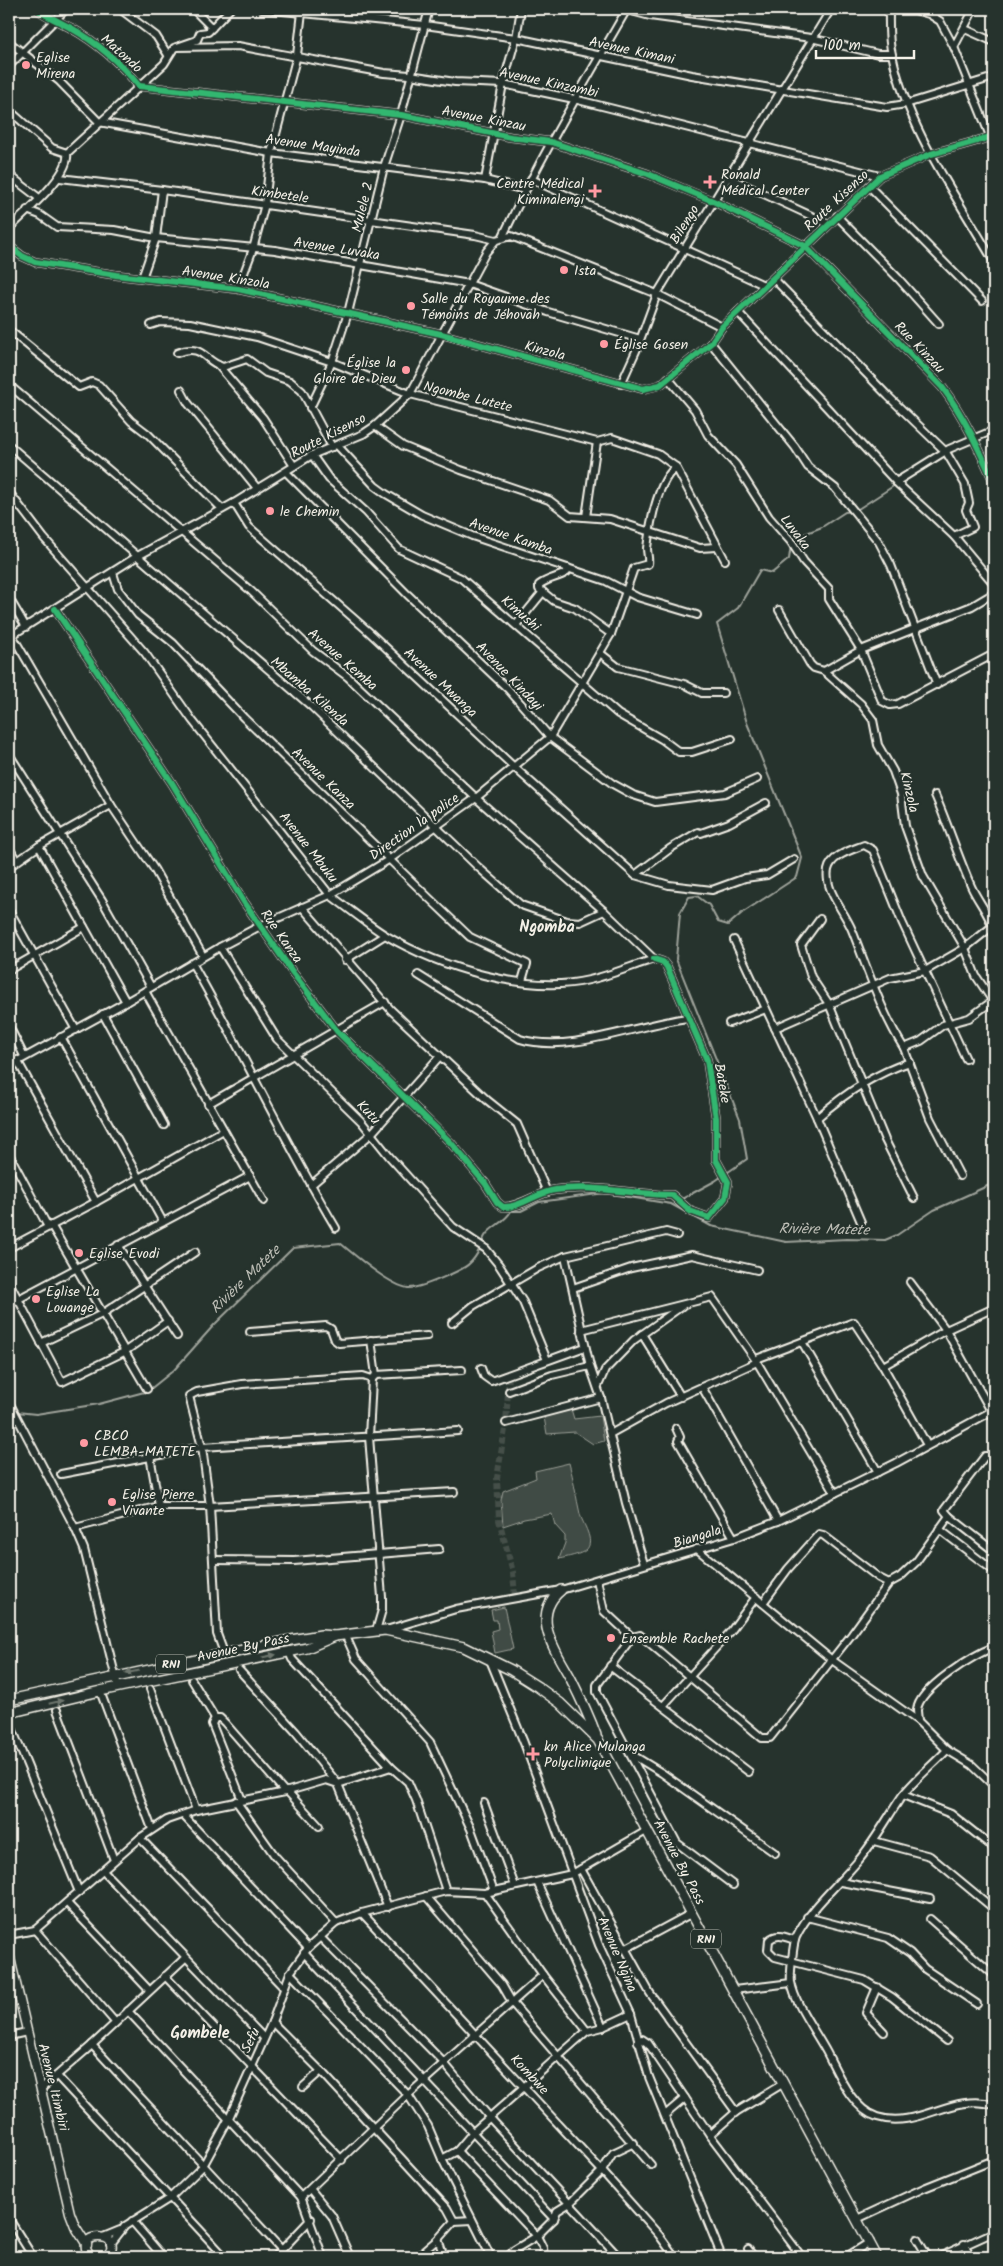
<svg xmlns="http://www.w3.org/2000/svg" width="1003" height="2266" font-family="Kalam,sans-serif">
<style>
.green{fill:#414b45;stroke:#9a9e96}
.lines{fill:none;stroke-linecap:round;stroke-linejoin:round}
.stream{stroke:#9fa39b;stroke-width:2}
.minor-tunnel{stroke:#455049;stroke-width:6;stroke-dasharray:6 3;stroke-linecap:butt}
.minor-casing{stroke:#f4f1e8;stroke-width:10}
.major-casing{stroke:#f4f1e8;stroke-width:11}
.highway-casing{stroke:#f4f1e8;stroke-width:12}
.minor{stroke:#26332d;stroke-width:6}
.major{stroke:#26332d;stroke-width:8}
.highway{stroke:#26332d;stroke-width:9}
.cycleway-casing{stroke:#26332d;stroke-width:9}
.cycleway{stroke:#33b770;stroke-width:6}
.oneway{fill:#6e766e}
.poi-dot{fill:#ff9aa2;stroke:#26332d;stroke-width:2}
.labels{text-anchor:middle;stroke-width:4.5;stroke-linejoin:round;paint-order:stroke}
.shield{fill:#26332d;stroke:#b6b8b0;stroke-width:1}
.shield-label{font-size:12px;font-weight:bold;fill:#f4f1e8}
.street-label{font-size:14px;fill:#f4f1e8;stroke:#26332d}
.poi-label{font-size:14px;fill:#f4f1e8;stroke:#26332d;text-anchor:start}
.water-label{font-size:15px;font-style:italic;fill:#bcbdb5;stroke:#26332d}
.quarter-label{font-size:16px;font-weight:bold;fill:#f4f1e8;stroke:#26332d}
</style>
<rect width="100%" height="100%" fill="#26332d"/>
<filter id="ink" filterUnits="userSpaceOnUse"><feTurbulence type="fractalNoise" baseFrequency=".02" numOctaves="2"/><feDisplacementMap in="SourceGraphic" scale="10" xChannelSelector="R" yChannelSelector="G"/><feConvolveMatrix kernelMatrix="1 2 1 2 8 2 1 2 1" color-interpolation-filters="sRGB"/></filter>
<g filter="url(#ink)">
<g class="green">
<path d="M571,1409L574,1419L600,1416L604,1441L593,1444L575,1432L547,1434L544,1417Z"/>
<path d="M569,1463C574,1480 576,1497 580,1514C582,1523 596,1541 586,1550C580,1555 567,1557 559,1559L565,1543V1536L555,1525L552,1514L524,1519L503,1526L501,1500L503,1491L536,1478L535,1471Z"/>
<path d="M504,1607L513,1649L495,1653L491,1631L498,1629L497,1620H493L491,1610Z"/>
</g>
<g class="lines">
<g class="stream">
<path d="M908,478L947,455"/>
<path d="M793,541L794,538L822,527L845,512L855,511L895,485"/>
<path d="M680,1200L715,1181L747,1159L740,1119L676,959L680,913L689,897L697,896L709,905L718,922L728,925L742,913L797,877L802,858L747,723L717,624L738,608L760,570L772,573L789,559L791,545"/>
<path d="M482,1244C485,1227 504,1225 511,1211H521L539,1202L605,1193L671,1204L711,1226L786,1242L847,1239L885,1240L897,1235L934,1210L994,1183"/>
<path d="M17,1412L36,1414L99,1404L148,1391L174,1370L214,1325L293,1248L340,1243C356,1256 389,1285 408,1288C418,1289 440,1279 449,1275C465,1268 473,1264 480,1248"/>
</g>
<path class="minor-tunnel" d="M509,1376L506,1423L497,1478L499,1520L513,1572L515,1597"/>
<g class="minor-casing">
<g id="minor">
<path d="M37,9C48,17 58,21 71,28C96,42 121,64 139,86L401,115L511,137L551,142L648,174L713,201L805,246L942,387C964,416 979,449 994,482"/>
<path d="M120,9L156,36L168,55"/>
<path d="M193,9L212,28"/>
<path d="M262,9L425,25L516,38L692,75L887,107L906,104L994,77"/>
<path d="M624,9L650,16L811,38L878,54H891"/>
<path d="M889,9C889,24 888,40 892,54C908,131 957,196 994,262"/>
<path d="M911,9L929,14L940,21L954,47L994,146"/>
<path d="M965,29L994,42"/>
<path d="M9,42L59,81L99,122L271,153L485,180L525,190"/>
<path d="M177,47L238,46L384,73L410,75L455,82L503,84L574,99L880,176"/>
<path d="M954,47L974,9"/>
<path d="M9,66L66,9"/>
<path d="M9,110L52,148L67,153"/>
<path d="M9,175L39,198"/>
<path d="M727,177L829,224"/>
<path d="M60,178L162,190L475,235L496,240"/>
<path d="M531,179L766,286"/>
<path d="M485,180L503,84L516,38L521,9"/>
<path d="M869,186L982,301"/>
<path d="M27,210L40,215L57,227L114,230L156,238L275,250L469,284L548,312L640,339"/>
<path d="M837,216L898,278L939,324"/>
<path d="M9,229C24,213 71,175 67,153L164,64L174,48L197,40L200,33L208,32L230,9"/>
<path d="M503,236C540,158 584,84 627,9"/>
<path d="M9,246L22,256L35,262L116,275L238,289L441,334L643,389L660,385L711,343L722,327L880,176L931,154L994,136"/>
<path d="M142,278L156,238L162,190"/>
<path d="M774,279L888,396L946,452L965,484L969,503L966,510L973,527L954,536"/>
<path d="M238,289L253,249L265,204L271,153L297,55L302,12"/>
<path d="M738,312L898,484L954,536L994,584"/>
<path d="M151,325L160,322L190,323L257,337L332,362L410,394L597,442L612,438L658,454L676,467L725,560"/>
<path d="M9,330L79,387L92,382L99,385L131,421L148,434L222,509"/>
<path d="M711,343L795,447L808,467L835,488L879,542L891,565L937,685"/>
<path d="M177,353C204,343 203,361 223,367L247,359L266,373L290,381L302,391L332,447"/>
<path d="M218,365L263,418L294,466"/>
<path d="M668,378L695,410L708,435L736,465L769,517L791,542L804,562L829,589V599L861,650L882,701L890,705L898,704L994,654"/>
<path d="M621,384L636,351L657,294L831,9"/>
<path d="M9,385L251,591L313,651L348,677L476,798L604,911L654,959"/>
<path d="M181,390L188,403L257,488"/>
<path d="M310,408L332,362L348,313L384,167L401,115L429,9"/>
<path d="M375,426L403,446L461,470L549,500L570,516L610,519L700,548L717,547"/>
<path d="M9,445L312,707L478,867L521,905L567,921L580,922L604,911"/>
<path d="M337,445L375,486L386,494L422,515L472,536L606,581L637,597L697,615"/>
<path d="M312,455L329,479L366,512L399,549L461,578L618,714L663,740L679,752H692L732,739"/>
<path d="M286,472L407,594L508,689L550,737L613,784L633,795L655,802L725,793L757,779"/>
<path d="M896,482L949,449L994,430"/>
<path d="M9,492L44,538L145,653L192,720L330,895C348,908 366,923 385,935C439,967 527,995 589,980C611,975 632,966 654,959"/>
<path d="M234,503L249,527L367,630L514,767L635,875L669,885L712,890L745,878L767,875L794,859"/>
<path d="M586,517L597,442"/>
<path d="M113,573L118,589L138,615L173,643L244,718L430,899L470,937L527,964L522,981"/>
<path d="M543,592L554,601L575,608L611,634"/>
<path d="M9,598L26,627"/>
<path d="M55,609L172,783L244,902L293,973L337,1031L451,1143L485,1183L497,1202L503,1207C520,1208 538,1192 555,1190C594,1184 633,1195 672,1195L690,1211L709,1218L725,1198L728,1182L716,1160V1118L707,1060L667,967L663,962L654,959"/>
<path d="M779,610L810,664L814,668L824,671L861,704L873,720L878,745L893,771L901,794L905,826L923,876L965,948L976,976L994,1003"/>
<path d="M516,625L543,592L539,589V585C548,578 558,578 567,572L568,568"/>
<path d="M12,635L111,805L154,869L203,956"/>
<path d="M9,637L136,557L234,503L312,455L363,434L375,426L410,394L486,252L496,240L511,236L657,294L722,327"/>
<path d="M600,653L618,667L684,684L702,693H723"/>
<path d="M824,671L861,650L972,606L994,593"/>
<path d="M9,754L102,900L151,987"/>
<path d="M935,795C948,825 958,856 971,886C978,902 990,914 994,931"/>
<path d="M39,846L126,1002"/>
<path d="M9,847L16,860"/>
<path d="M9,867L39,846L111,805"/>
<path d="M635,875L671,848L698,832L701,833L729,823L766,803"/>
<path d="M302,907L391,1010L487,1100L517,1124L547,1192"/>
<path d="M9,910L76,1030"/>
<path d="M820,919L801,945L811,977L829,1004L885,1140L914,1198"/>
<path d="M734,940L817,1118L861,1222"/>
<path d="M220,947L277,1039L361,1121L389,1156L453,1227L486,1249L499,1265L523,1302L547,1360"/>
<path d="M345,960L385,935"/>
<path d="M192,963C242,1050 284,1141 336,1228"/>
<path d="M9,970L84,927"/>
<path d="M418,975L520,1039C570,1054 635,1025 687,1018"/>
<path d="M145,991L264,1201"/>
<path d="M103,1014L164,1125"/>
<path d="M729,1023L766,1009"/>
<path d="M9,1026L24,1056"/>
<path d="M775,1028L890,978L925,971L965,948L994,925"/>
<path d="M61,1037L163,1222"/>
<path d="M904,1048C881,1012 868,970 852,930C845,912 824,890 828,870C831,855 852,850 864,845L873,850L902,922L966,1059"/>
<path d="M17,1060L96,1202"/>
<path d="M9,1066L126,1002L220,947L260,926L330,895L390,859L476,798L550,737L611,634L634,568L648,564C649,558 647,554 647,548C650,524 657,482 676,467"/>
<path d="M208,1104L385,1002"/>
<path d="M817,1118C843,1095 876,1073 910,1062"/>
<path d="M9,1154L48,1227"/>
<path d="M960,1176L930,1118L904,1048L921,1041L943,1025L969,1018L994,1000"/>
<path d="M311,1185L372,1133L440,1056"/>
<path d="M51,1225L147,1389"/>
<path d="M118,1245L177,1336"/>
<path d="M9,1248L96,1202L222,1131"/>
<path d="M565,1256L590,1366L601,1398L626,1503L644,1564"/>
<path d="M9,1282L62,1382L124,1352L168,1321"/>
<path d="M910,1282L946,1330L991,1411"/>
<path d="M573,1288L631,1268L692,1255L757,1270"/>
<path d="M9,1304L250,1176"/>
<path d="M452,1323L473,1306L538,1268L565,1256L666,1232L677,1235"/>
<path d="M581,1330L712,1297L757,1362L835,1493"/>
<path d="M250,1332L326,1326L331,1329L335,1340L339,1343L427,1336"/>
<path d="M642,1334L681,1397"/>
<path d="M371,1340L376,1375"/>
<path d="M802,1342L878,1472"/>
<path d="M41,1343L102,1314L195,1252"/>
<path d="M883,1366L946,1330L994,1308"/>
<path d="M481,1368L484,1376L491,1381L585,1347"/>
<path d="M372,1379L369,1437L382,1597V1610L376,1631"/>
<path d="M598,1386L605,1370L634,1340L682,1306"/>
<path d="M702,1387L778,1521"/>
<path d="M509,1391L552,1375L590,1366"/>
<path d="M9,1402L75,1528L84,1549L118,1687"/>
<path d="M506,1423L601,1398"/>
<path d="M676,1428L680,1437L678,1441L734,1538"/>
<path d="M610,1434L666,1403L757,1362L759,1358L854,1322L883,1366L927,1445"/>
<path d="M150,1456L159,1506"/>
<path d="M61,1474L202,1447L458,1431"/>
<path d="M949,1516L990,1548L994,1547"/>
<path d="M75,1528L159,1506H210L454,1492"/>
<path d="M939,1529L994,1571"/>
<path d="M697,1549L832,1660L918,1721L947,1750L972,1765L994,1786"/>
<path d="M213,1560L294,1561L439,1549"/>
<path d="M597,1580L604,1611L632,1637"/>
<path d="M763,1603L788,1569L819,1534L823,1535L879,1578L889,1583"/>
<path d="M386,1630L456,1609L561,1590L734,1538L778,1521L896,1463L994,1410"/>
<path d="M345,1634L356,1659L430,1742L471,1829L494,1891"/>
<path d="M289,1652L292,1659L391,1767L408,1782L416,1800L446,1891"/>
<path d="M224,1653L217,1634L210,1506L202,1447L189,1396L197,1392L242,1384L363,1376L372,1379L376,1375L462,1370"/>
<path d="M490,1660L524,1743L599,1945L631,2014L649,2077L722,2257"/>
<path d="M610,1666L749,1772"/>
<path d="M239,1670L296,1732L338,1784L388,1907"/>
<path d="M192,1680L215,1718"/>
<path d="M150,1689L196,1810"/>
<path d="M100,1691L152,1829"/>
<path d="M663,1706L731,1631L756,1597"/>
<path d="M57,1710L114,1860"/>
<path d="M215,1718H220L225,1723L285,1792"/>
<path d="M215,1718L212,1724L242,1800"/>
<path d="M9,1721L79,1892"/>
<path d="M918,1721C918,1718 917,1713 917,1710C919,1688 975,1654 994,1647"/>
<path d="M947,1750C933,1765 915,1779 902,1796C887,1818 875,1841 858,1861C837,1886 810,1908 796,1937C793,1944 790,1975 791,1982C795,2005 816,2032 827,2053C838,2074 852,2109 877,2117C918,2130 952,2092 994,2105"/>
<path d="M631,1754L662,1773L775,1853"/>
<path d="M338,1784L391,1767"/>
<path d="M287,1791L319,1826"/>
<path d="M903,1795L951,1814L994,1848"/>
<path d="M236,1801L275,1856L336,1923"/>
<path d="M484,1803L515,1886"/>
<path d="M183,1815L308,1948"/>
<path d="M140,1838L284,1988"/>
<path d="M874,1841L930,1856L994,1909"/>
<path d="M581,1869L650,1993L736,2112"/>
<path d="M103,1871L264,2038"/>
<path d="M537,1882L603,2027"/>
<path d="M841,1882L930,1899"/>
<path d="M733,1885L677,1843L597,1692V1685L632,1637L640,1635L762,1738H770L852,1634L889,1583L900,1577L916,1562L949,1516L944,1510L985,1456H994"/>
<path d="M485,1893L543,1975L587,2031"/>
<path d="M426,1896L502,1985L513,2004L651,2165"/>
<path d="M67,1903L149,1990"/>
<path d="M362,1913L602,2171L659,2235L675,2257"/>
<path d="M807,1917L888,1938L910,1953L925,1969L977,2004"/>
<path d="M930,1919L994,1975"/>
<path d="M35,1930L115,2022"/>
<path d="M9,1935L35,1930L140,1838L167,1820L196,1810L285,1792L326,1780L338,1784"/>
<path d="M320,1937L444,2063L491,2119L619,2257"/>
<path d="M795,1940C785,1937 777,1933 769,1940L768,1950L775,1957L864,1980L892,1997L947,2041"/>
<path d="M625,1949L692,1913"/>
<path d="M304,1953L554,2219"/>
<path d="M290,1973L408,2095L428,2126L442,2159L491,2257"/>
<path d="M165,1976L342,2160"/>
<path d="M877,1987L866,2013L884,2032"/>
<path d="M734,1990L791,1983"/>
<path d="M128,2011L301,2197L323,2257"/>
<path d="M272,2022L321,2071L447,2208L454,2221L438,2239L417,2257"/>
<path d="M9,2036L27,2032"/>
<path d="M638,2042L642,2039L648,2043L710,2135L802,2257"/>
<path d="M92,2045L281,2249"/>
<path d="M57,2076L225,2257"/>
<path d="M303,2087L321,2071"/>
<path d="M41,2089L92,2045L185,1958"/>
<path d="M665,2115L685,2098"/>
<path d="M710,2135L736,2112L784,2083"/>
<path d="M457,2151L537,2236L543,2248L544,2257"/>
<path d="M442,2159L457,2151L473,2132L587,2031L603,2027L631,2014"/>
<path d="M311,2190L332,2216L350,2257"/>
<path d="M301,2197L408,2095L543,1975"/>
<path d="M9,2219L33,2257"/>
<path d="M857,2219L924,2188L994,2160"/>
<path d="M132,2221L163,2257"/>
<path d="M454,2221L472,2220"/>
<path d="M103,2237L120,2230"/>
<path d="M438,2239L444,2257"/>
<path d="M917,2239L928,2257"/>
<path d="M964,2244L971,2257"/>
<path d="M110,2245L125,2226L170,2198L203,2166L228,2120L272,2022L290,1973L308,1948L336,1923L362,1913L446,1891L485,1893L572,1874L648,1830"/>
<path d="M748,2249L754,2257"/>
<path d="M275,2257L311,2219"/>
<path d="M508,2257L514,2250L537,2236L554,2219L557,2211L570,2203L602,2171L613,2153L634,2143"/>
<path d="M846,2257L870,2242"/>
<path d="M939,2257L994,2232"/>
</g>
</g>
<g class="major-casing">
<g id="major">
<path d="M9,1954L70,2213L75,2226L87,2245"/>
<path d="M91,2257C68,2230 130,2231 106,2257"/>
</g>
</g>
<g class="highway-casing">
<g id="highway">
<path d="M561,1590C529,1616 556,1651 571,1679C580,1697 589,1716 596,1735"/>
<path d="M9,1700L285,1641L321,1635L335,1636L385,1630L464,1647L511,1670L538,1687L560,1703L598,1740L877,2257"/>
<path d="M9,1713L100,1691L307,1648L335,1636"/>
</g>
</g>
<use href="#minor" class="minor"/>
<use href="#major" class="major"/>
<use href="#highway" class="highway"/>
<g class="cycleway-casing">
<g id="cycleway">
<path d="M37,9C48,17 58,21 71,28C96,42 121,64 139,86L401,115L511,137L551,142L648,174L713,201L805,246L942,387C964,416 979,449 994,482"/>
<path d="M9,246L22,256L35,262L116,275L238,289L441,334L643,389L660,385L711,343L722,327L880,176L931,154L994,136"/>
<path d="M55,609L172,783L244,902L293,973L337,1031L451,1143L485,1183L497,1202L503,1207C520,1208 538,1192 555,1190C594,1184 633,1195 672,1195L690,1211L709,1218L725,1198L728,1182L716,1160V1118L707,1060L667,967L663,962L654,959"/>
</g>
</g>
<use href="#cycleway" class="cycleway"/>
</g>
<defs><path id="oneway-solid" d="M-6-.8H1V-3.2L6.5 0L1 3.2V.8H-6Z" transform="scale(1.25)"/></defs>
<g class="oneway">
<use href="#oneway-solid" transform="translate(269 1656) rotate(-11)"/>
<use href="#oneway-solid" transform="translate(132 1672) rotate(168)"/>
<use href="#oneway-solid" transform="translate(56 1702) rotate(-13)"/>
</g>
</g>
<g class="poi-dot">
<circle cx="26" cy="65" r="5"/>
<path d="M707.5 174.5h5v5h5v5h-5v5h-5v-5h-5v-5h5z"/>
<path d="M592.5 183.5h5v5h5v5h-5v5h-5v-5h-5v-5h5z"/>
<circle cx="564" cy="270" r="5"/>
<circle cx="411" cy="306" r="5"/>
<circle cx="604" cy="344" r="5"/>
<circle cx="406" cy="370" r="5"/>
<circle cx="270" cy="511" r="5"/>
<circle cx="79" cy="1253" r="5"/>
<circle cx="36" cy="1299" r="5"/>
<circle cx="84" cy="1443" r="5"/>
<circle cx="112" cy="1502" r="5"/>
<circle cx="611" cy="1638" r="5"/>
<path d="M530.5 1746.5h5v5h5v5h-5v5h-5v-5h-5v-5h5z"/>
</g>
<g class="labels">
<g class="shield">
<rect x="156" y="1654.5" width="30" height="19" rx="4"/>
<rect x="691" y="1929.5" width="30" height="19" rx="4"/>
</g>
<g class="shield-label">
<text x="171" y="1668">RN1</text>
<text x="706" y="1943">RN1</text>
</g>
<g class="street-label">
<text transform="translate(632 50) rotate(12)" y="5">Avenue Kimani</text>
<text transform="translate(122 53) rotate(42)" y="5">Matondo</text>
<text transform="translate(549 82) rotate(12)" y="5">Avenue Kinzambi</text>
<text transform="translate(484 118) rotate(11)" y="5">Avenue Kinzau</text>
<text transform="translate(313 145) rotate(8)" y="5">Avenue Mayinda</text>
<text transform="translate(280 194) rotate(8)" y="5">Kimbetele</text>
<text transform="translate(836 200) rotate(-43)" y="5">Route Kisenso</text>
<text transform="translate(362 207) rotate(-76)" y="5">Mulele 2</text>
<text transform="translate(684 224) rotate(-58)" y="5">Bilengo</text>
<text transform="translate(337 248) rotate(9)" y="5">Avenue Luvaka</text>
<text transform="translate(226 277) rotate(9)" y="5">Avenue Kinzola</text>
<text transform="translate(920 347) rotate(46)" y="5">Rue Kinzau</text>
<text transform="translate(545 350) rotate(15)" y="5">Kinzola</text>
<text transform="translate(468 396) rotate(14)" y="5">Ngombe Lutete</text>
<text transform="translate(328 435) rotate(-27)" y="5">Route Kisenso</text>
<text transform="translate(796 532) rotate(52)" y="5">Luvaka</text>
<text transform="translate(511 536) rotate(19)" y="5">Avenue Kamba</text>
<text transform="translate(521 613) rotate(41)" y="5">Kimushi</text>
<text transform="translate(343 659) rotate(41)" y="5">Avenue Kemba</text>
<text transform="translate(510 676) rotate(46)" y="5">Avenue Kindayi</text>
<text transform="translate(441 682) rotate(43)" y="5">Avenue Mwanga</text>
<text transform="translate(310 691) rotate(41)" y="5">Mbamba Kilenda</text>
<text transform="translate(324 778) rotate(44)" y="5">Avenue Kanza</text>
<text transform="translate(910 792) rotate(76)" y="5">Kinzola</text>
<text transform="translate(414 826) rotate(-35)" y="5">Direction la police</text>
<text transform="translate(309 847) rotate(52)" y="5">Avenue Mbuku</text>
<text transform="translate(282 936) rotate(55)" y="5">Rue Kanza</text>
<text transform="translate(723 1083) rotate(80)" y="5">Bateke</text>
<text transform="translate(369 1112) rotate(47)" y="5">Kutu</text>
<text transform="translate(697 1536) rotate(-17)" y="5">Biangala</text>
<text transform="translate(243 1647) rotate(-12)" y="5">Avenue By Pass</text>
<text transform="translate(680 1862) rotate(62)" y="5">Avenue By Pass</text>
<text transform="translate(618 1954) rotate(67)" y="5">Avenue Ngina</text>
<text transform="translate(250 2040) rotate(-65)" y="5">Sefu</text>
<text transform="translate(530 2074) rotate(47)" y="5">Kombwe</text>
<text transform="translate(54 2087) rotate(76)" y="5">Avenue Itimbiri</text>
</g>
<g class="poi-label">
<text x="36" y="62">Eglise<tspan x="36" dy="16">Mirena</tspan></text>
<text x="721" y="179">Ronald<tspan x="721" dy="16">Médical Center</tspan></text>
<text x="584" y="188" text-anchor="end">Centre Médical<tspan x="584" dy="16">Kiminalengi</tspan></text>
<text x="574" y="275">Ista</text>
<text x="421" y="303">Salle du Royaume des<tspan x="421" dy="16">Témoins de Jéhovah</tspan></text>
<text x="614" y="349">Église Gosen</text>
<text x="396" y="367" text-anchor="end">Église la<tspan x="396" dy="16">Gloire de Dieu</tspan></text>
<text x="280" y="516">le Chemin</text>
<text x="89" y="1258">Eglise Evodi</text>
<text x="46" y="1296">Eglise La<tspan x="46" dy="16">Louange</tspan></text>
<text x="94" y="1440">CBCO<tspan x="94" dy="16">LEMBA-MATETE</tspan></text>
<text x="122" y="1499">Eglise Pierre<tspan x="122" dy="16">Vivante</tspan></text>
<text x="621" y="1643">Ensemble Rachete</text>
<text x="544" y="1751">kn Alice Mulanga<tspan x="544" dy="16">Polyclinique</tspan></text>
</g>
<g class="water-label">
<text transform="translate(824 1229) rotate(1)" y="5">Rivière Matete</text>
<text transform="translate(245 1279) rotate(-44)" y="5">Rivière Matete</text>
</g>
<g class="quarter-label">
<text x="547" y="932">Ngomba</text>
<text x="200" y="2038">Gombele</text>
</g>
</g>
<rect width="1003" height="2266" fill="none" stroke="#26332d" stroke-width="30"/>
<rect x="15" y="15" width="973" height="2236" fill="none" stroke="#f4f1e8" stroke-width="2" filter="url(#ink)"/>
<path d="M816 50v8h98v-8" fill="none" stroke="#f4f1e8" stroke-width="2.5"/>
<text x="823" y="50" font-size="15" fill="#f4f1e8" stroke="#26332d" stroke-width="4" paint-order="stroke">100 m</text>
</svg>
